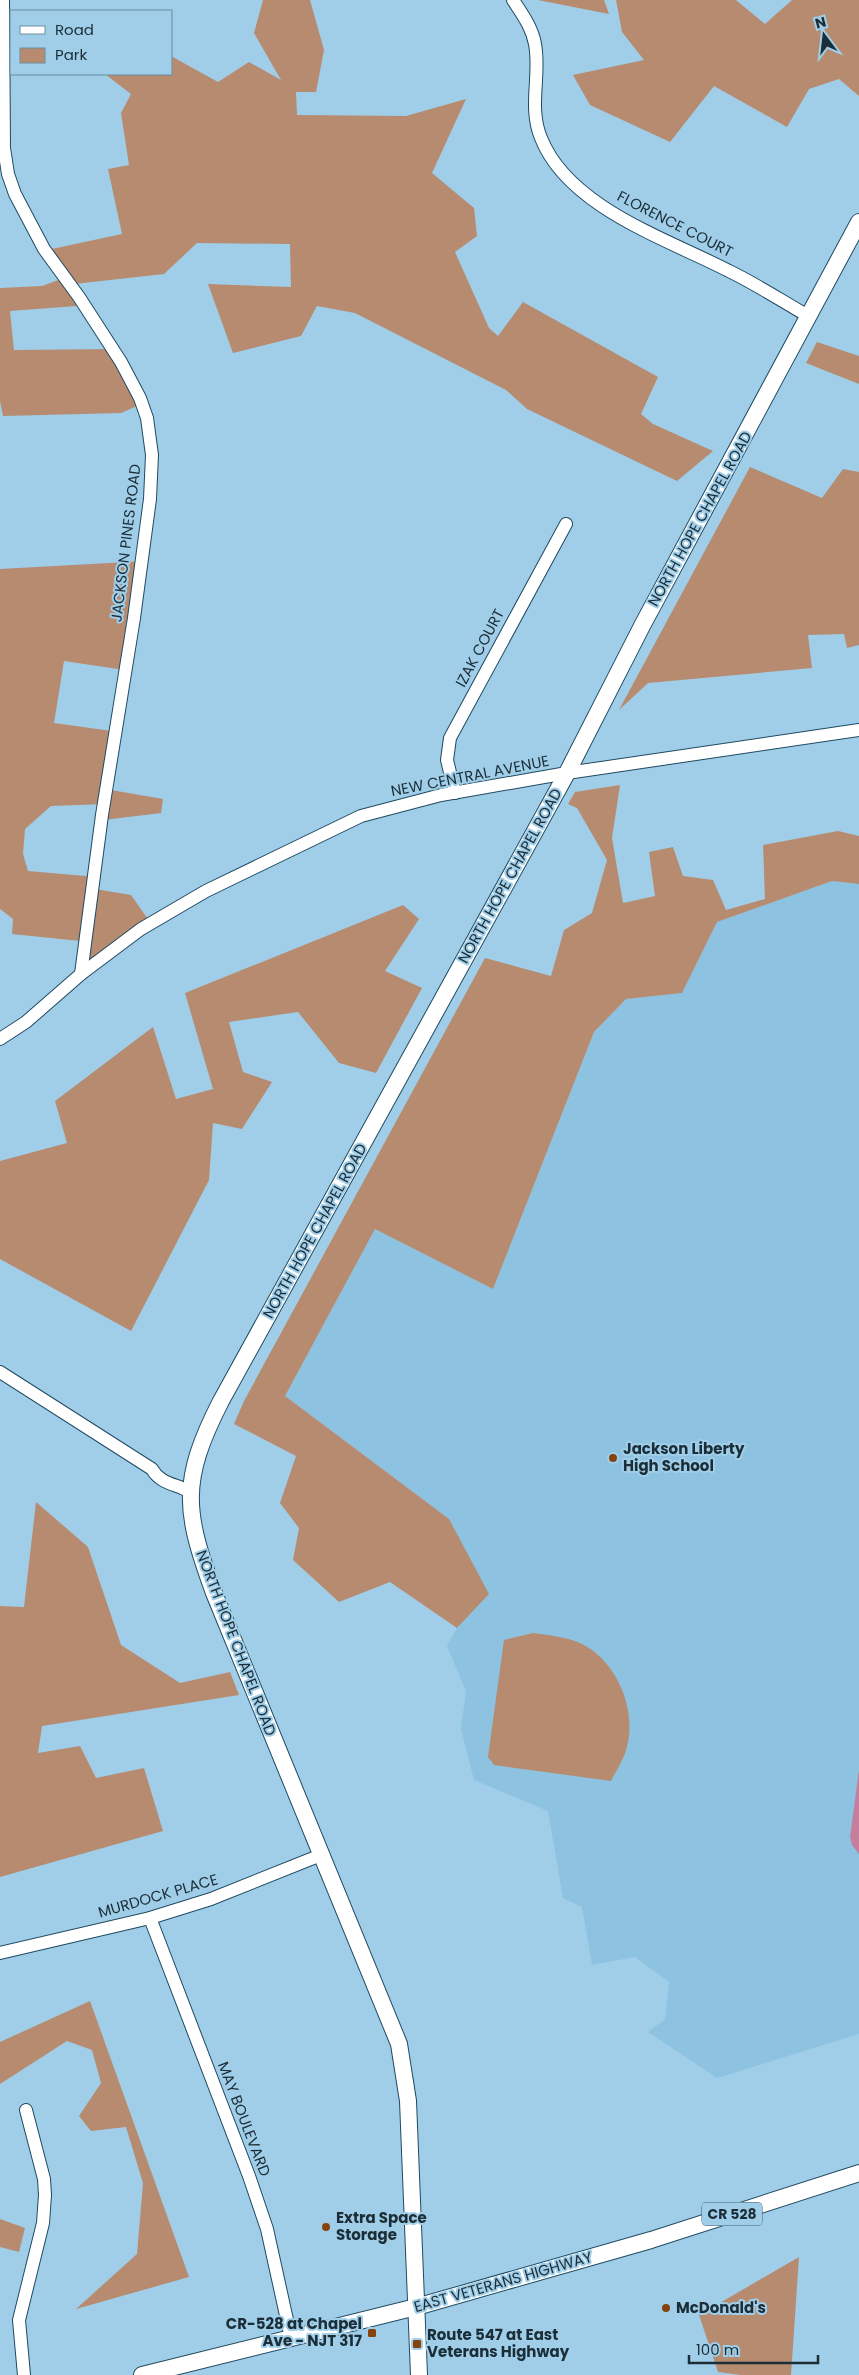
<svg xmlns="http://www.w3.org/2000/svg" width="859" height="2375" font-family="Poppins,sans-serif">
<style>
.built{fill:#8dc2e1}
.green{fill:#b78b6f}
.water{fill:#c57f9c}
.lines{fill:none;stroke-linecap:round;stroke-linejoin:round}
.minor-casing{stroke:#1f4a61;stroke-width:14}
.major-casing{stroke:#1f4a61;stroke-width:18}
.minor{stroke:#fff;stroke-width:12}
.major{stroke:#fff;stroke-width:16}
.poi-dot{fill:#85440e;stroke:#a0cee8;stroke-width:2}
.labels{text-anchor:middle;stroke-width:4;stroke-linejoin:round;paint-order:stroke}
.shield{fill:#a0cee8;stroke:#435d6c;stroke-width:1}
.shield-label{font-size:14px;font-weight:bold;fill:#1b2d37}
.street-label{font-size:15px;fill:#1b2d37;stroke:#a0cee8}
.poi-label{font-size:15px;font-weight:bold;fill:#1b2d37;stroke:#a0cee8;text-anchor:start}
</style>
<rect width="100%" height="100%" fill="#a0cee8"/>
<path class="built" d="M832,881L859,884V2034L717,2078L648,2032L665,2019L669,1982L635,1957L592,1965L582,1907L563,1898L548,1811L474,1780L461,1729L466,1691L447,1646L457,1628L489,1594L285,1396L375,1229L493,1289L594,1032L626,999L682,993L717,922Z"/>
<g class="green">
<path d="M263,0H310L324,50L316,92H296L297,115L406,116L466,99L432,173L474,208L477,236L455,252L489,328L498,336L523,302L658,377L641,414L653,424L713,451L677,481L527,409L506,390L355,313L317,306L301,336L233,353L208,284L291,287L290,244L197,243L164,274L74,284L90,305L10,311L14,350L116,349L144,403L121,413L3,416L0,401V288L42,286L64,278L47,250L122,234L108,169L129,165L121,113L131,94L105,74H171V56L218,82L249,62L281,80L254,33Z"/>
<path d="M538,0H604L609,14Z"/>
<path d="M616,0H736L765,24L792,0H859V96L839,79L809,89L787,127L714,86L670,142L590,105L573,75L644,60L622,32Z"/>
<path d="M817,342L859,356V384L806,363Z"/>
<path d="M750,467L822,498L843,469L859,472V645L847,648L844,634L808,635L812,668L648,683L619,710Z"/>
<path d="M146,561L131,671L64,661L54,723L119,732L111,790L163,799L161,813L104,820L105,804L51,806L25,829L23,854L28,871L97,877L95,889L131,895L150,922L85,973L90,942L12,934L13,919L0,909V569Z"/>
<path d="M620,785L612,838L623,903L655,896L649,852L673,847L683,876L713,880L726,910L765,899L763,845L838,831L859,836V884L832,881L717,922L682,993L626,999L594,1032L493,1289L375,1229L285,1396L449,1519L489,1594L457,1628L390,1582L339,1602L293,1560L299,1528L280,1503L296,1456L234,1424L244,1401L485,958L551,976L564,930L592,913L607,860L577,808L568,804L575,792Z"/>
<path d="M403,905L419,919L385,971L422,988L376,1073L339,1063L298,1012L229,1022L243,1072L272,1082L242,1129L213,1123L209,1180L131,1331L0,1259V1161L67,1143L55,1101L153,1027L176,1099L213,1089L185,993Z"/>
<path d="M36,1502L88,1547L121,1645L180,1683L230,1672L239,1695L42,1726L38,1753L80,1746L96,1778L144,1768L163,1831L0,1877V1606L24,1607Z"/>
<path d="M533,1633C549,1635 567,1637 582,1644C618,1662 638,1712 626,1750C623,1761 616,1771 611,1781L494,1765L488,1757L504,1640Z"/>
<path d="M90,2001L189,2277L76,2309L137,2254L143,2183L126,2127L91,2131L79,2116L101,2083L92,2050L67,2041L0,2084V2042Z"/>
<path d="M0,2219L25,2228L19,2252L0,2247Z"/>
<path d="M799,2257L791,2375H741L718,2372L699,2315Z"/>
</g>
<path class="water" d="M859,1770V1854L852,1845L850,1837Z"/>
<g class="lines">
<g class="minor-casing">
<g id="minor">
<path d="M3,0L4,148L8,174L15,194L44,249L79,297L121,362L140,398L147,418L152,455L150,499L134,618L102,815L81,974"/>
<path d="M513,0C522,14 532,27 535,44C541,75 528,107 541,138C568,207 667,239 729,271C756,284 782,301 808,316"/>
<path d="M455,793L447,760L450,738L566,524"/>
<path d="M0,1039L26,1022L81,974L141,929L206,891L361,816L441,795L567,773L859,730"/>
<path d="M0,1372L152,1469C160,1484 177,1484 190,1492"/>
<path d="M150,1918L249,2176L267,2229L291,2338"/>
<path d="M0,1953L150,1918L211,1899L321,1855"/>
<path d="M24,2375L19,2320L43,2223L45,2195L44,2179L26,2110"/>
</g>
</g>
<g class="major-casing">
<g id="major">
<path d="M142,2375L416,2307L651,2240L859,2173"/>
<path d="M419,2375L408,2101L399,2044L214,1593C184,1511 180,1481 221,1401L567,773L643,624L859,222"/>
</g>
</g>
<use href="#minor" class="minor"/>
<use href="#major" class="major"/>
</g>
<g class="poi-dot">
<circle cx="613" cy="1458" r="5"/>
<circle cx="326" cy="2227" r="5"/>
<circle cx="666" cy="2308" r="5"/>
<rect x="367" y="2328" width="10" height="10" rx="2.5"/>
<rect x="412" y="2339" width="10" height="10" rx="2.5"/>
</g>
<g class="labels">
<rect class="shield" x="702" y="2202.5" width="60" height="23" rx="4"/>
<g class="shield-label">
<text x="732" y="2219">CR 528</text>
</g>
<g class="street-label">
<text transform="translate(675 224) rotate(27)" y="5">FLORENCE COURT</text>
<text transform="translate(700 519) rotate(-61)" y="5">NORTH HOPE CHAPEL ROAD</text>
<text transform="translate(126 543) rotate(-83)" y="5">JACKSON PINES ROAD</text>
<text transform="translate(480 648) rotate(-62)" y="5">IZAK COURT</text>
<text transform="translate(470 776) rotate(-11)" y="5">NEW CENTRAL AVENUE</text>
<text transform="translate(510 876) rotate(-61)" y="5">NORTH HOPE CHAPEL ROAD</text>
<text transform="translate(315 1231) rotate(-61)" y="5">NORTH HOPE CHAPEL ROAD</text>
<text transform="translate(236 1643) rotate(69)" y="5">NORTH HOPE CHAPEL ROAD</text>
<text transform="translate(158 1896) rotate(-16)" y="5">MURDOCK PLACE</text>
<text transform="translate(244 2119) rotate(69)" y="5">MAY BOULEVARD</text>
<text transform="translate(503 2282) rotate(-16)" y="5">EAST VETERANS HIGHWAY</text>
</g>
<g class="poi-label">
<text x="623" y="1454">Jackson Liberty<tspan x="623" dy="17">High School</tspan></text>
<text x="336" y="2223">Extra Space<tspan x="336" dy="17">Storage</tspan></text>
<text x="676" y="2313">McDonald's</text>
<text x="362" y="2329" text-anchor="end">CR-528 at Chapel<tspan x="362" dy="17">Ave - NJT 317</tspan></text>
<text x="427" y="2340">Route 547 at East<tspan x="427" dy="17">Veterans Highway</tspan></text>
</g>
</g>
<rect x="10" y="10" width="162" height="65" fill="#a0cee8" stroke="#6b8ea1"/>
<rect x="20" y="26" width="25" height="8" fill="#ffffff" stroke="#6b8ea1"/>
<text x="55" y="35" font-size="15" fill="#1b2d37">Road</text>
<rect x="20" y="48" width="25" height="15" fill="#b78b6f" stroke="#6b8ea1"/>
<text x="55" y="60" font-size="15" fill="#1b2d37">Park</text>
<g transform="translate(824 35) rotate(345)" stroke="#a0cee8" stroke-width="4" paint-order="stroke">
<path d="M0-4L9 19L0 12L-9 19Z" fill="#1b2d37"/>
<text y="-8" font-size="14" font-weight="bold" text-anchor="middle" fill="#1b2d37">N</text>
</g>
<path d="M689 2355v8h129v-8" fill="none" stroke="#1b2d37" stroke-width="2.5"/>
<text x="696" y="2355" font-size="15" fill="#1b2d37" stroke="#a0cee8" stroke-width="4" paint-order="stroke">100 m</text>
</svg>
